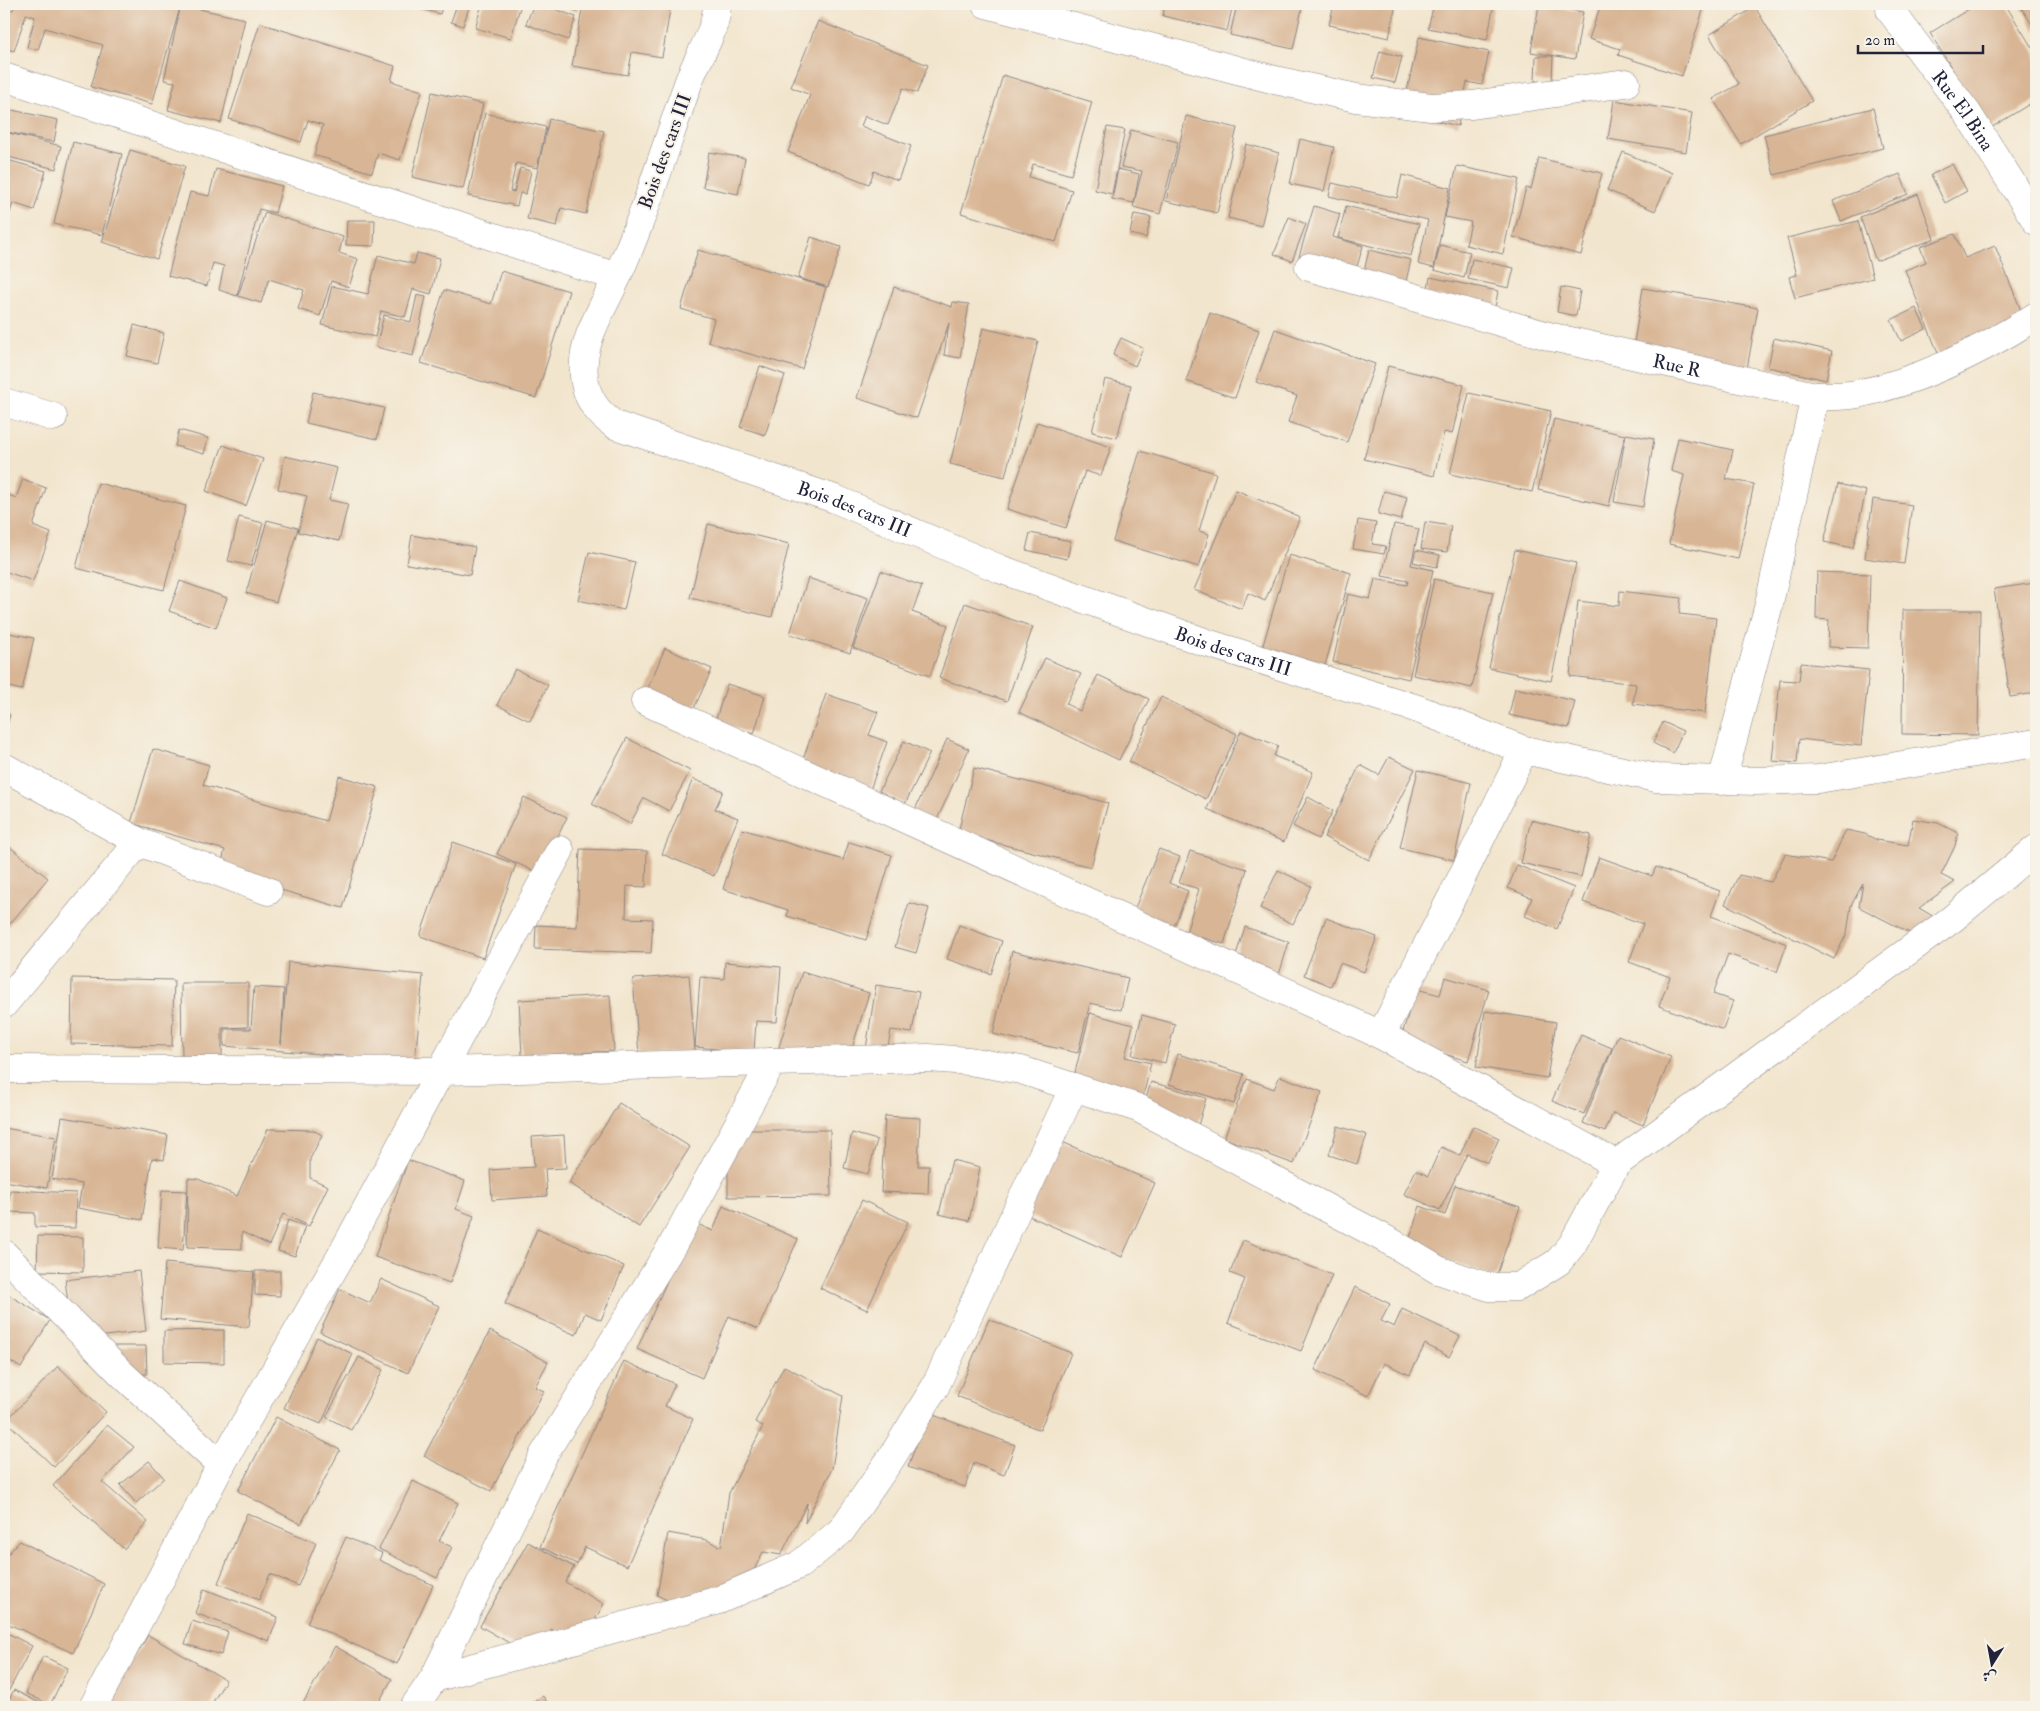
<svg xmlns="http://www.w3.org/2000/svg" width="2040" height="1711" font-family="'IM FELL Double Pica',Amiri,serif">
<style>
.building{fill:#d8b594}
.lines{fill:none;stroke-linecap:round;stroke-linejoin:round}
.minor-casing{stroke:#8a8484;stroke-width:29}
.tertiary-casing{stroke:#8a8484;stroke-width:29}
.minor{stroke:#fff;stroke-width:28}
.tertiary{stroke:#fff;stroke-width:28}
.labels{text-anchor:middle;stroke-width:4;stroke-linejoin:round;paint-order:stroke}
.street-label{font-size:19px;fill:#22223b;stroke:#f7f3e8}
</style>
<rect width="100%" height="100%" fill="#f7f3e8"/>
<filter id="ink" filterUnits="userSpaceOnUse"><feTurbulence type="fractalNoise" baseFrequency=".02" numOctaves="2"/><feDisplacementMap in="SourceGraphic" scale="10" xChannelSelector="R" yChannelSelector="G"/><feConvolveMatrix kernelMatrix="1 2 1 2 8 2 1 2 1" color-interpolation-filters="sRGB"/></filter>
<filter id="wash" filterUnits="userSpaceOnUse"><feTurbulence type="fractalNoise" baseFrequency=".0096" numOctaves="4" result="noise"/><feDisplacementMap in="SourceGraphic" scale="20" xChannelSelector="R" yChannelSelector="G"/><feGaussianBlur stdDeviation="1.12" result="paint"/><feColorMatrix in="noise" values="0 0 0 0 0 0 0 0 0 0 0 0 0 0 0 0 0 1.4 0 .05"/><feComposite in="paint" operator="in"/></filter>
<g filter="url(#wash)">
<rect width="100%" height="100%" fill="#f2e5cd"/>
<g id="blocks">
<g class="building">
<path d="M15,4H181L152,104L91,87L103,45L45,28L38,50L27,47L35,17L26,14L14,51L4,48V8L13,10Z"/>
<path d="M402,4H443L440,14Z"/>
<path d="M457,4H470L463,26L451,22Z"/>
<path d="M482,4H521L511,38L475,28Z"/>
<path d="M534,4H542L576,17L568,40L526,24Z"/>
<path d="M554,4H579L577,11Z"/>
<path d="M583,4H671L662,57L632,52L628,75L572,66Z"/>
<path d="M1165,4H1233L1227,31L1163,16Z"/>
<path d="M1237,4H1303L1293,49L1230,35Z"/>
<path d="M1334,4H1396L1389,38L1329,25Z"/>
<path d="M1434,4H1494L1487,40L1428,28Z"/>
<path d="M1557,4H1583L1582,9Z"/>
<path d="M1601,4H1705L1682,76L1618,55L1620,49L1589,39Z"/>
<path d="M1977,4H2005L2036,54V100L1989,129L1930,33Z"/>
<path d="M2019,4H2036V31Z"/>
<path d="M181,5L245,19L221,123L168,110L175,82L164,80Z"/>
<path d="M1539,5L1583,12L1575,59L1531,52Z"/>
<path d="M1755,7L1812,101L1741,144L1713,99L1739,84L1709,35Z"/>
<path d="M818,21L928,65L917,93L903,88L888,125L865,116L861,126L911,146L898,180L874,171L869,184L788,152L810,95L791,87Z"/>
<path d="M260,23L395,66L391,81L422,91L400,160L378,153L372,173L314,155L323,125L308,120L301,142L229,119Z"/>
<path d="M1419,37L1489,52L1482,85L1467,82L1458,126L1402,113Z"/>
<path d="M1380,51L1402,57L1395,83L1373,78Z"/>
<path d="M1536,56H1553L1552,82L1535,81Z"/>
<path d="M1003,75L1092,102L1071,175L1033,164L1029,177L1072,190L1056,242L961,213Z"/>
<path d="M432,92L483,104L463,189L412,177Z"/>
<path d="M1614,100L1692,113L1686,152L1608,139Z"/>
<path d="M1873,108L1883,148L1774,175L1764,135Z"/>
<path d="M12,110L58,120L54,142L7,132Z"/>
<path d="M485,113L546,127L537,168L516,163L510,191L514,192L520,168L531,171L526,194L520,193L517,206L468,196Z"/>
<path d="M1186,116L1237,128L1217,213L1166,201Z"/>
<path d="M549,119L604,131L586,214L561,208L557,226L527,219Z"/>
<path d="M1107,127L1125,130L1112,194L1095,190Z"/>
<path d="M1131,130L1178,142L1160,214L1133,207L1142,171L1121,167Z"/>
<path d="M9,133L61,146L56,169L4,156Z"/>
<path d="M1300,139L1334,147L1324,191L1290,184Z"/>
<path d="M73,142L122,154L102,235L54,224Z"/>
<path d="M1246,144L1279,153L1261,226L1228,218Z"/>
<path d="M130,150L185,166L157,259L102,242Z"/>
<path d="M709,152L745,158L738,194L703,187Z"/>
<path d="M1623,152L1672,173L1655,211L1607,190Z"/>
<path d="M1539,158L1602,173L1581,255L1513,237L1526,188L1531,189Z"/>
<path d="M4,159L46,171L34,210L13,203L7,222L4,221Z"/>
<path d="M1952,164L1967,191L1945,203L1931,175Z"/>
<path d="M1457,166L1519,179L1503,254L1466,245L1471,222L1445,217Z"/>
<path d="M216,169L282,186L275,213L259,209L237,296L219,290L224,266L213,263L207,286L168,276L190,192L209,196Z"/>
<path d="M1118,169L1139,174L1134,203L1112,199Z"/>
<path d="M1900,174L1908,194L1841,221L1833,201Z"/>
<path d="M1402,175L1450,188L1434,268L1418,264L1428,220L1329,196L1332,183L1397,198Z"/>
<path d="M1918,194L1934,239L1876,261L1860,217Z"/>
<path d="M1314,206L1340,214L1333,237L1363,246L1353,280L1297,263Z"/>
<path d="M1346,206L1419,224L1411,256L1338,238Z"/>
<path d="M265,212L343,237L339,253L358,259L349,287L331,281L320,316L298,309L304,290L269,279L261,303L238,296Z"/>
<path d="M1134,214L1151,217L1146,238L1130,234Z"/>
<path d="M1289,217L1306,224L1292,261L1274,254Z"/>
<path d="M347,220H375L374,246L346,245Z"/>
<path d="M1858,221L1873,278L1795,298L1789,277L1797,275L1787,238Z"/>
<path d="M1955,234L1965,258L1995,246L2029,330L1942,363L1905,270L1926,262L1920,247Z"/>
<path d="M811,237L841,247L828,287L798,278Z"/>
<path d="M1440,245L1470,252L1464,278L1434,270Z"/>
<path d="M698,250L826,287L802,369L708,342L714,319L681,309Z"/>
<path d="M1369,250L1411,260L1403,294L1361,284Z"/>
<path d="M417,253L440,258L431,294L413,289L405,317L381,311L375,337L322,325L332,286L368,294L378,255L414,264Z"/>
<path d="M1472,259L1514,268L1509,288L1468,279Z"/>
<path d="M501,271L569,291L536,398L421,363L444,290L491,304Z"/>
<path d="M1430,277L1498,291L1495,308L1427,294Z"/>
<path d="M894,287L952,307L953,302L969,304L960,358L944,355L949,323L917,418L857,398Z"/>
<path d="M1561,287L1580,291L1576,316L1557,312Z"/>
<path d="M1643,288L1758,308L1746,374L1632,355Z"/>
<path d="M417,295L426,297L413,356L376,347L384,315L411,322Z"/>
<path d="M1916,308L1926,329L1901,341L1891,320Z"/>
<path d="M1210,313L1259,330L1235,398L1186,381Z"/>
<path d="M134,325L164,333L157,363L127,356Z"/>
<path d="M983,328L1038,341L1005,477L950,464Z"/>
<path d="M1275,329L1375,364L1347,442L1288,422L1297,396L1256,382Z"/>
<path d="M1121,338L1143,348L1135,366L1113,355Z"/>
<path d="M1774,338L1832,351L1826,380L1768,367Z"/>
<path d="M760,366L785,375L765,435L740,427Z"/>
<path d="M1388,366L1464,385L1452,434L1444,432L1434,476L1364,459Z"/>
<path d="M1105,379L1131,385L1117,438L1092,432Z"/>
<path d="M313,392L384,408L377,439L306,423Z"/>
<path d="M1469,393L1551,411L1532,492L1450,474Z"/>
<path d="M1554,419L1625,435L1609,506L1538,490Z"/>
<path d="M1037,422L1111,447L1101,476L1085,471L1066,528L1007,509Z"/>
<path d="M179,430L208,438L204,454L175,446Z"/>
<path d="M1626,434L1654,439L1643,507L1614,502Z"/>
<path d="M1678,438L1733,450L1726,479L1754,484L1738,559L1669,544L1684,475L1671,471Z"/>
<path d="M223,445L263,459L246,506L206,491Z"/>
<path d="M1140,451L1216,473L1199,531L1209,534L1199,567L1113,541Z"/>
<path d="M285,456L337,468L329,500L348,504L339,541L298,532L307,496L278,489Z"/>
<path d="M23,479L46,488L33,526L51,533L33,581L4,571V493L16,498Z"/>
<path d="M98,483L186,506L164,590L76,568Z"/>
<path d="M1838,484L1866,491L1853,548L1824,542Z"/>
<path d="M1236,490L1300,517L1265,601L1248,593L1242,609L1194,590Z"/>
<path d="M1384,491L1407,497L1401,520L1378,514Z"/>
<path d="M1873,499L1912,505L1904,564L1865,558Z"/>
<path d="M239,517L263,523L251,566L228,561Z"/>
<path d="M267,520L298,528L276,602L246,593Z"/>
<path d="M1358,520L1376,523L1372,544L1386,546L1384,554L1353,549Z"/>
<path d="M1425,522L1451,526L1447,552L1421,549Z"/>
<path d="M708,524L789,544L772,617L690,598Z"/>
<path d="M1394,524L1419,529L1411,565L1433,570L1409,679L1333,662L1348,594L1370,599L1375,579L1407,585L1408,581L1382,576Z"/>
<path d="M1030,533L1071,541L1067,559L1026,550Z"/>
<path d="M412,535L475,547L470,575L407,564Z"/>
<path d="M1416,550L1440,555L1437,567L1413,562Z"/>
<path d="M1515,550L1576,563L1551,681L1489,668Z"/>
<path d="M589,552L635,562L624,610L578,600Z"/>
<path d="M1289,555L1351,573L1324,669L1261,652Z"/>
<path d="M881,571L922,586L912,612L948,625L930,676L853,648Z"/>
<path d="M1817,572L1870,574L1868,648L1828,647L1829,620L1816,619Z"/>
<path d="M808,578L868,598L850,653L790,634Z"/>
<path d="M1434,579L1493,592L1472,688L1413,675Z"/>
<path d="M180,581L227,598L216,628L169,611Z"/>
<path d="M2035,583L2036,693L2010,697L1994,589Z"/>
<path d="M1620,591L1681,598L1679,614L1716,618L1705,713L1633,704L1636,684L1570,676L1578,601L1619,606Z"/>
<path d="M965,603L1033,627L1007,701L939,678Z"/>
<path d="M1903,610H1980L1978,735L1902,734Z"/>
<path d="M4,632L34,638L22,690L4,686Z"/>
<path d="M665,648L712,669L691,715L645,695Z"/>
<path d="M1045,658L1081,674L1066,704L1080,711L1098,675L1149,699L1119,760L1019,712Z"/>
<path d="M1801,663L1869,670L1861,746L1799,739L1797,763L1772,761L1780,680L1799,681Z"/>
<path d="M515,669L548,685L530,721L497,705Z"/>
<path d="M727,684L765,696L754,734L715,722Z"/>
<path d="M1515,688L1575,701L1569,728L1509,715Z"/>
<path d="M826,694L878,712L869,735L887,742L870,790L801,765Z"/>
<path d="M1161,697L1237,734L1206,799L1129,762Z"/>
<path d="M4,714L10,715L4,736Z"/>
<path d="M1663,722L1683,731L1673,753L1653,743Z"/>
<path d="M1241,731L1278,746L1274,756L1313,772L1284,842L1207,809Z"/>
<path d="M627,738L690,771L669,811L644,798L630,824L592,804Z"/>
<path d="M947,739L969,749L936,822L914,812Z"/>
<path d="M904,741L930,753L905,804L879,791Z"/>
<path d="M153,749L209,765L203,785L326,821L339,776L378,787L343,908L219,872L225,850L131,823Z"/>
<path d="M1389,757L1415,769L1369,860L1324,837L1360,765L1379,775Z"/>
<path d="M974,768L1108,803L1091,867L958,833Z"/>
<path d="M1418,770L1471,783L1454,860L1400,848Z"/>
<path d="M693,779L723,791L715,809L738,818L714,876L662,854Z"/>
<path d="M524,797L567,817L540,874L497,854Z"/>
<path d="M1308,797L1333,811L1318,839L1293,826Z"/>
<path d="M1913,819L1938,823L1958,833L1955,846L1941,875L1955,882L1919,908L1936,918L1914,935L1859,907L1863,883L1851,906L1847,933L1834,959L1725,904L1739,875L1771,882L1785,854L1831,862L1846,830L1865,834L1877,840L1908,845Z"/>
<path d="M1531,820L1591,835L1581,877L1521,863Z"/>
<path d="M742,829L843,860L849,842L892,855L866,940L787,916L788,910L723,889Z"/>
<path d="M4,842L48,878L4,931Z"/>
<path d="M453,842L516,864L483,958L420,936Z"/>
<path d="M580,849L647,851L646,887L627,886L626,918L653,919L651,953L535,949L536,925L577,927Z"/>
<path d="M1159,849L1180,857L1169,883L1188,891L1170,937L1130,920Z"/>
<path d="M1190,851L1247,869L1224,944L1186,933L1199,889L1179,883Z"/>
<path d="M1599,857L1652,876L1656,867L1720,891L1711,916L1787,944L1777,972L1728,954L1713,994L1733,1001L1723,1030L1659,1006L1670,977L1629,962L1643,924L1583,902Z"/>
<path d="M1517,865L1574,888L1557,929L1525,916L1532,898L1508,888Z"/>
<path d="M1278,870L1311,886L1293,924L1260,908Z"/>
<path d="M909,903L929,908L916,953L895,947Z"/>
<path d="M1326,918L1377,937L1364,972L1340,963L1331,986L1304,975Z"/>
<path d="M959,925L1002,941L991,974L947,959Z"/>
<path d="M1245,927L1289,942L1278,978L1233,964Z"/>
<path d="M1012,951L1128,978L1121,1010L1090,1003L1078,1053L993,1034Z"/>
<path d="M288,962L423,975L415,1062L224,1046V1029H251L254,987L284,989L281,1044Z"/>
<path d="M725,962L781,967L777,1022L756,1021L754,1052L695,1047L700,977L724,979Z"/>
<path d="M802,972L869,993L845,1071L778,1050Z"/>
<path d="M689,975L695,1051L639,1055L633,979Z"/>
<path d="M1445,977L1489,990L1468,1061L1400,1041L1416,989L1440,995Z"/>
<path d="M72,978L174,980L172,1046L71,1044Z"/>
<path d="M181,983H248V1027L222,1028V1059H182Z"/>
<path d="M876,985L919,992L912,1033L891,1030L887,1052L866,1049Z"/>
<path d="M610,995L614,1051L522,1056L519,1000Z"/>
<path d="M1485,1011L1556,1022L1547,1078L1476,1067Z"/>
<path d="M1090,1013L1133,1025L1125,1057L1151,1063L1142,1101L1072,1084Z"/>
<path d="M1142,1015L1175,1024L1165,1063L1132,1055Z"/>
<path d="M1581,1035L1612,1048L1584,1114L1552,1101Z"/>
<path d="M1618,1035L1671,1057L1643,1125L1613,1113L1605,1132L1583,1123Z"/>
<path d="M1178,1054L1244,1074L1234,1104L1169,1084Z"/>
<path d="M1280,1076L1322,1092L1294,1164L1224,1138L1247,1079L1274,1089Z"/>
<path d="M1151,1082L1206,1098L1197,1129L1142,1112Z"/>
<path d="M619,1103L690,1147L639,1227L569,1183Z"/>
<path d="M885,1116L920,1118L918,1166H929L928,1194L881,1192Z"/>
<path d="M62,1117L168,1135L164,1160L152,1158L142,1220L78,1208L82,1184L52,1179Z"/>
<path d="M1338,1126L1367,1135L1357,1164L1329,1155Z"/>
<path d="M1473,1126L1499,1138L1488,1163L1467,1154L1440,1210L1404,1194L1416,1170L1428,1176L1441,1147L1460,1155Z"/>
<path d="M4,1128L56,1137L47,1188L4,1181Z"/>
<path d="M268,1129L313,1130L322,1135L310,1159V1178L328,1186L309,1226L283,1214L269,1245L242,1232V1249L187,1247L188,1178L198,1179L237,1196Z"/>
<path d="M728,1130H830L831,1196L728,1197Z"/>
<path d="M852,1133L877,1140L868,1174L844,1168Z"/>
<path d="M564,1135L566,1168L545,1169L547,1196L492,1200L490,1170L534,1167L532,1137Z"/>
<path d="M1051,1137L1155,1183L1122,1257L1018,1211Z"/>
<path d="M408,1160L465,1181L456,1209L474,1216L450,1283L375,1257Z"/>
<path d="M952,1160L980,1167L969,1221L939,1214Z"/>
<path d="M1455,1185L1520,1207L1496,1277L1407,1247L1420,1206L1445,1215Z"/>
<path d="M10,1190L76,1193L75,1228L35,1227V1213L9,1212Z"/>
<path d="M162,1190L187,1191L183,1250L158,1248Z"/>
<path d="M862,1200L908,1222L867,1310L820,1288Z"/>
<path d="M723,1206L798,1239L758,1329L729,1316L702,1378L637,1349L693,1222L713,1231Z"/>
<path d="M288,1220L305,1226L295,1256L278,1251Z"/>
<path d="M537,1229L624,1266L601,1320L585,1313L576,1335L505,1304Z"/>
<path d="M38,1236L83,1237V1272L37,1271Z"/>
<path d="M1243,1240L1332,1275L1301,1351L1228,1323L1245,1279L1230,1273Z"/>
<path d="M165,1263L254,1272L249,1327L160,1319Z"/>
<path d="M139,1271L146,1331L73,1340L65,1280Z"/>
<path d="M255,1271H280V1296L255,1295Z"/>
<path d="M381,1279L439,1306L408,1373L320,1332L340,1289L370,1303Z"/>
<path d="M1355,1287L1390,1304L1381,1321L1394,1327L1402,1309L1460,1336L1449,1357L1425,1344L1410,1375L1384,1363L1368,1396L1315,1370Z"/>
<path d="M4,1292L50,1320L21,1368L4,1357Z"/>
<path d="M989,1319L1071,1353L1040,1430L957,1396Z"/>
<path d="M224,1330V1363L164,1362V1331Z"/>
<path d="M490,1331L548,1362L535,1387L544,1391L491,1491L424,1456Z"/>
<path d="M317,1337L353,1354L321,1424L284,1408Z"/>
<path d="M113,1346H146L147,1374H113Z"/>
<path d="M359,1357L383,1370L351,1430L326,1417Z"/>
<path d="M624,1361L675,1384L665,1406L693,1419L627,1566L585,1547L577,1564L540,1547Z"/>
<path d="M58,1366L106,1412L54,1467L6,1421Z"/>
<path d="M784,1366L843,1396L832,1469L805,1523L807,1503L781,1555L763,1552L745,1588L681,1607L657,1595L668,1533L707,1540L721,1547L729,1493L763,1426L755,1422Z"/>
<path d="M928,1413L1015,1445L1004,1475L974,1463L965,1487L908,1467Z"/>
<path d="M276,1417L340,1450L301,1524L238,1491Z"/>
<path d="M107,1425L134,1447L102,1482L148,1522L124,1549L53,1486Z"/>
<path d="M149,1461L164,1478L136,1503L120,1485Z"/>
<path d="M413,1481L458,1503L439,1541L452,1547L437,1578L379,1549Z"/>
<path d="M247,1513L316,1543L298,1586L270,1574L259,1600L218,1583Z"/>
<path d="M346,1537L382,1553L379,1560L433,1585L397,1664L307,1623Z"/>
<path d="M20,1541L104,1584L73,1653L4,1622V1601L7,1595L4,1593V1558Z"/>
<path d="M528,1542L574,1567L565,1582L604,1604L580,1645L551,1629L535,1658L480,1626Z"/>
<path d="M204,1589L278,1617L269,1641L195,1613Z"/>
<path d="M192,1621L228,1632L221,1655L185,1644Z"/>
<path d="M4,1631L32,1646L4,1700Z"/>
<path d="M148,1635L226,1680L210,1707H106Z"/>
<path d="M335,1646L392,1679L376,1707H301Z"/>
<path d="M43,1656L68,1668L50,1705L26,1693Z"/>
<path d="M14,1690L42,1704L41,1707H5Z"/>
<path d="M543,1696L550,1707H525Z"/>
</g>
</g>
</g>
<g filter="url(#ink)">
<use href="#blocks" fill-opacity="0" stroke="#8a8484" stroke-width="1"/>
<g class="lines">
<g class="minor-casing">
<g id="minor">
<path d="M986,4L1275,80L1356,98L1431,107L1472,105L1626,83"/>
<path id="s1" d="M1895,4L1890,10L1968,114L2036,221"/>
<path d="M4,77L617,277"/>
<path id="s2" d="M1309,267L1552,337L1815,396C1828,396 1843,397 1857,394C1921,381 1981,351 2036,316"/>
<path d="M4,402L53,417"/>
<path d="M645,701L1381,1035L1616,1164"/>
<path d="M4,767L139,842L268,891"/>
<path d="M1722,781L1768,608L1815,396"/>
<path d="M4,1004L139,842"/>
<path d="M1381,1035L1455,891L1524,750"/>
<path d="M4,1069L443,1071L772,1062"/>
<path d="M4,1254L122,1374L221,1465"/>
<path d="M434,1678L719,1600L799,1565L841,1531L892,1457L935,1387L1074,1087"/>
<path d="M93,1707L221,1465L341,1256L560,850"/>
</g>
</g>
<g class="tertiary-casing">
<g id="tertiary">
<path id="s3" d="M717,4C717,29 699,55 690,78C666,144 646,213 617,277C604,307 580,341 584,376C586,398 598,414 615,425L835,499L1000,569L1207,643L1415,708L1524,750L1656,778L1756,781L1818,779L2036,743"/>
<path d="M414,1707L434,1678L544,1454L673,1244L772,1062L928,1058L969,1061L1021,1070L1138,1108L1391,1242L1438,1270L1489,1287H1518L1558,1262L1572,1245L1616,1164L1952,919L2036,849"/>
</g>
</g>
<use href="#minor" class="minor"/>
<use href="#tertiary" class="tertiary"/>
</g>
</g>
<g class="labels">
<g class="street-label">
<text dy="7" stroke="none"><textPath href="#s1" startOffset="132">Rue El Bina</textPath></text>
<text transform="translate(664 151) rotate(-70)" y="7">Bois des cars III</text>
<text dy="7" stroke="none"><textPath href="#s2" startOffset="381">Rue R</textPath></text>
<text dy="7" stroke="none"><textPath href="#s3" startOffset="711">Bois des cars III</textPath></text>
<text dy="7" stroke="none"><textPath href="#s3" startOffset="1116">Bois des cars III</textPath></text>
</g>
</g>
<rect width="2040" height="1711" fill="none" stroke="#f7f3e8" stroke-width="20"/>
<g transform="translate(1992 1664) rotate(191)" stroke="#f7f3e8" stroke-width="4" paint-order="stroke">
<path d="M0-4L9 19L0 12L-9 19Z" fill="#22223b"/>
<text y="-8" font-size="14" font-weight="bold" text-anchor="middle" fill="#22223b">ش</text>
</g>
<path d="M1858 45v8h125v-8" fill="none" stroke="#22223b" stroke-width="2.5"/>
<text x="1865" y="45" font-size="15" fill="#22223b" stroke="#f7f3e8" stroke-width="4" paint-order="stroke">20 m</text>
</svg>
